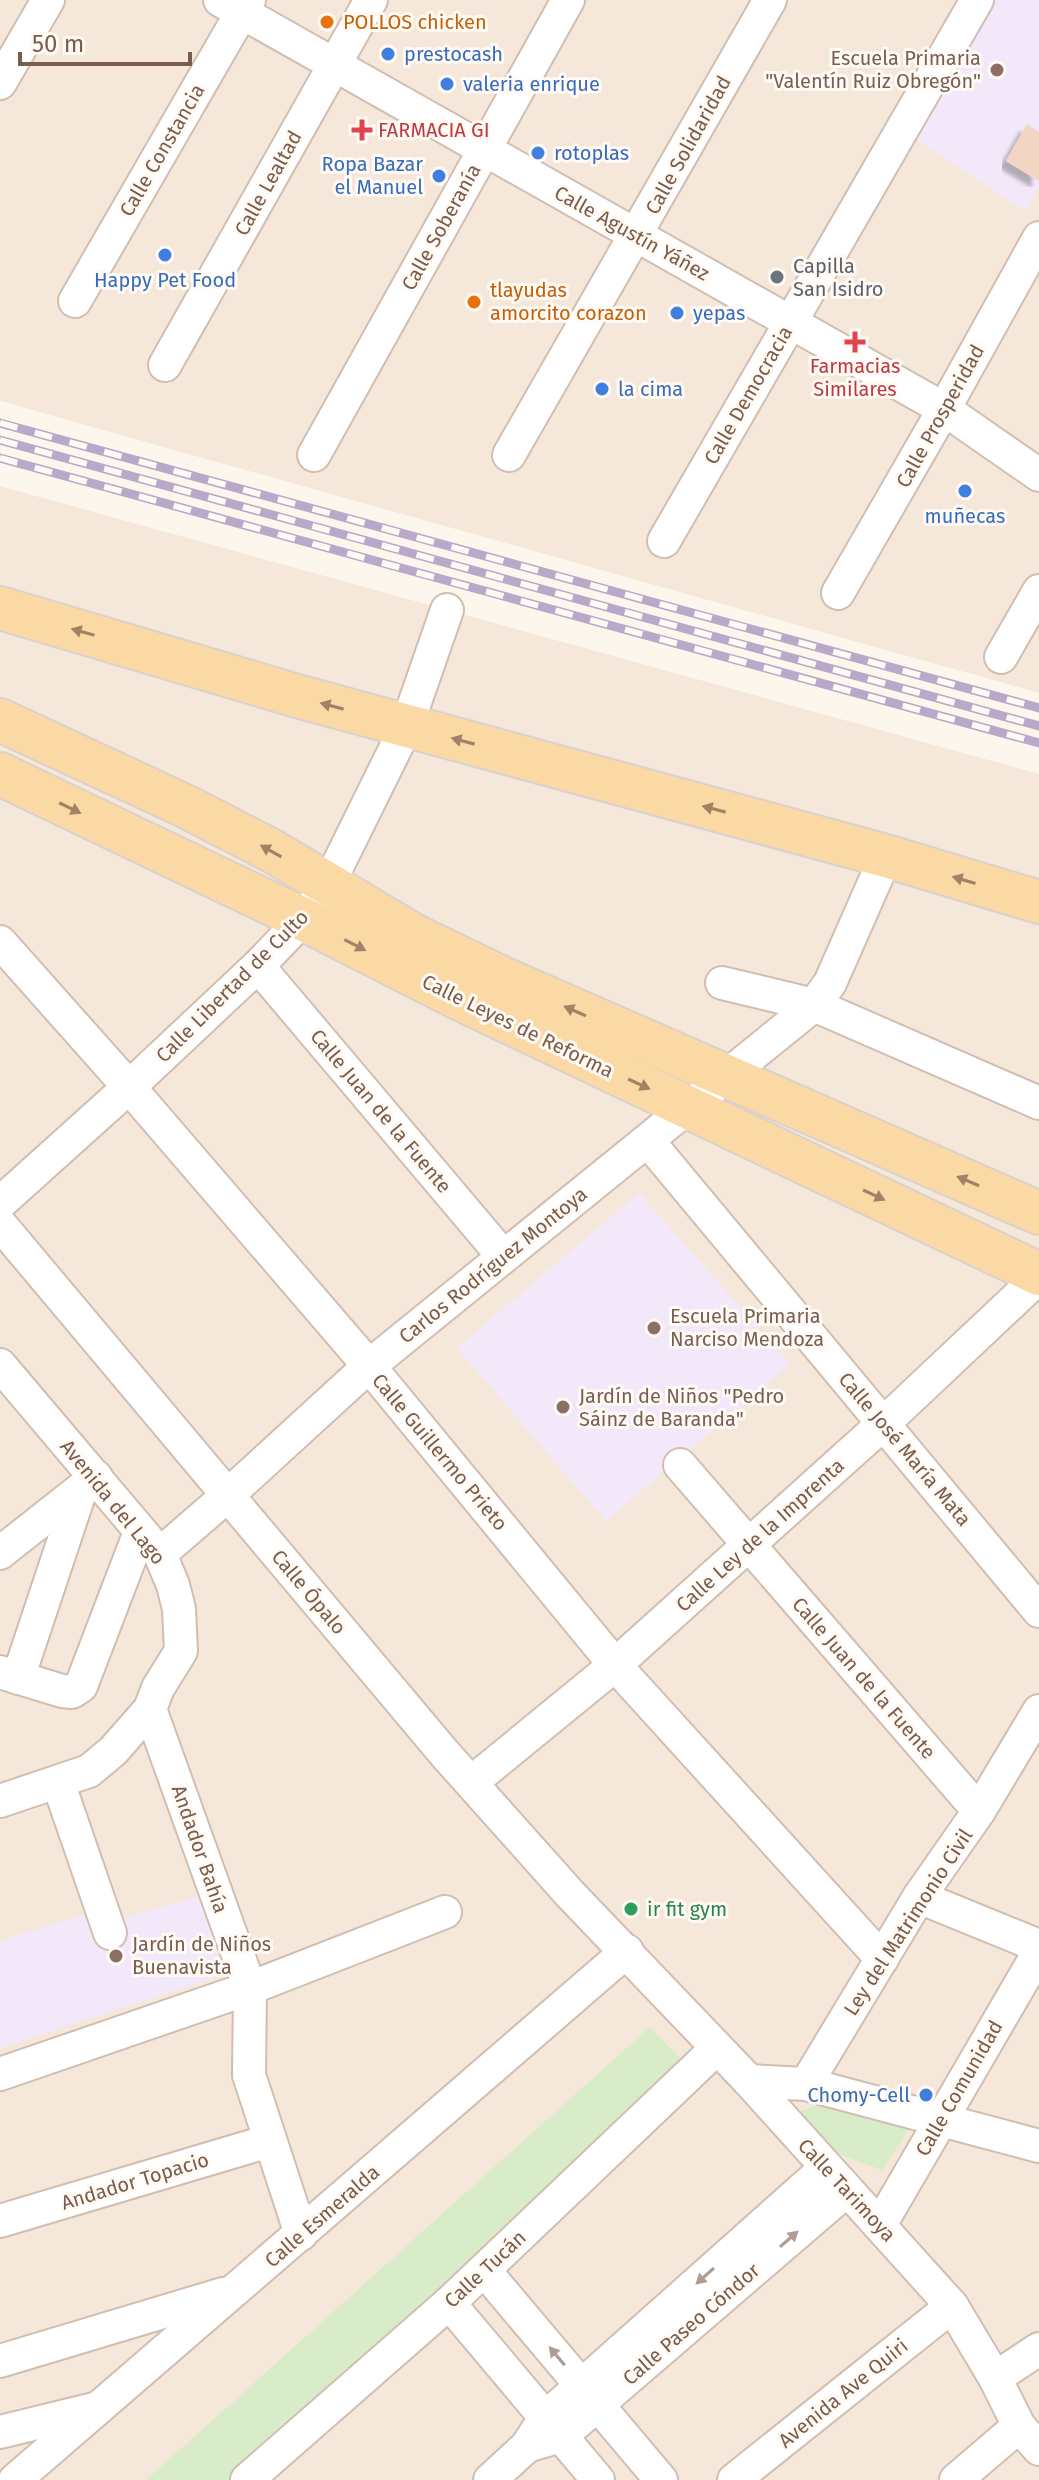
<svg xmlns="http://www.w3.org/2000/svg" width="1039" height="2480" font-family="'Fira Sans',sans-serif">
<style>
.residential{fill:#f5e8da}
.education{fill:#f3e8fa}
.green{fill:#d8ecc9}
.building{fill:#f3d5c3;filter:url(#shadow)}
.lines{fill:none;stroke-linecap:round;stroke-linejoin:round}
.minor-casing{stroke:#d1beb0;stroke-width:36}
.major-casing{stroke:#dad1cd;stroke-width:46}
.minor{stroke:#fff;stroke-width:32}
.major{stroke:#fbd9a5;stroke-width:42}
.rail-casing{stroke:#b9a8c9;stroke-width:9}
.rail{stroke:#fffaf3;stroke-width:6;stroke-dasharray:18;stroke-linecap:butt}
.oneway{fill:#a18267}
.oneway2{fill:#af9d94}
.food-dot{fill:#e8710a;stroke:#fffaf3;stroke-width:3}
.shop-dot{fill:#3f7fe0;stroke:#fffaf3;stroke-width:3}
.education-dot{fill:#8d6e63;stroke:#fffaf3;stroke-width:3}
.health-dot{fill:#e0444e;stroke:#fffaf3;stroke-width:3}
.worship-dot{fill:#6b7280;stroke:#fffaf3;stroke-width:3}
.leisure-dot{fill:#2e9e5b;stroke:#fffaf3;stroke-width:3}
.labels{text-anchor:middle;stroke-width:6;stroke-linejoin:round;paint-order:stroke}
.food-label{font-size:20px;fill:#c56008;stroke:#fffaf3;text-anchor:start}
.shop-label{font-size:20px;fill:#366cbe;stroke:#fffaf3;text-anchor:start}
.education-label{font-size:20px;fill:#785e54;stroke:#fffaf3;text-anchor:start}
.health-label{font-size:20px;fill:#be3a42;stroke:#fffaf3;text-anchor:start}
.street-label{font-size:20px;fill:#7a5c4d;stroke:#fffaf3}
.worship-label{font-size:20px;fill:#5b616d;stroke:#fffaf3;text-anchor:start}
.leisure-label{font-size:20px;fill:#27864d;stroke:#fffaf3;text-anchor:start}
</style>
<defs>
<filter id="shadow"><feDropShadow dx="-7" dy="7" stdDeviation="2" flood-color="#0004"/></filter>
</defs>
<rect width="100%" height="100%" fill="#fdf6ec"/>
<g class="residential">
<path d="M0,0H1039V693L0,401Z"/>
<path d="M0,486L1039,774V2480H0Z"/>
</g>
<g class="education">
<path d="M995,0H1039V186L1025,211L916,139Z"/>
<path d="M639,1193L790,1364L606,1521L457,1348Z"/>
<path d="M211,1893L236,1971L0,2048V1941L105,1908L110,1922Z"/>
</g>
<g class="green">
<path d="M650,2027L697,2076L231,2480H146Z"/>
<path d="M825,2103L914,2122L882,2170L841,2155L823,2154L801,2111Z"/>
</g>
<path class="building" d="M1027,124L1039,132V181L1006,161Z"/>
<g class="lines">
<g class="minor-casing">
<g id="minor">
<path d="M220,0L944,409L1039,475"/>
<path d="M0,83L48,0"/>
<path d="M75,301L249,0"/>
<path d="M165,365L371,0"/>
<path d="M314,455L568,0"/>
<path d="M509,455L770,0"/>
<path d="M664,541L977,0"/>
<path d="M838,593L944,409L1039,238"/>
<path d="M1001,657L1039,591"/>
<path d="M0,942L129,1087L369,1366L615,1665L882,1959"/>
<path d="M258,966L503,1256"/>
<path d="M722,983L814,1005L1039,1103"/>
<path d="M648,1141L1039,1611"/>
<path d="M0,1203L129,1087L258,966L303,919L328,885L407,725L447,610"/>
<path d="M0,1224L445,1754L570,1894L749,2081L952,2306L995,2378L1019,2426L1039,2449"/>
<path d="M0,1365L160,1554L173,1585L179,1609L181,1651L158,1688L150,1709L113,1751L89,1771L0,1801"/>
<path d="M680,1465L979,1811"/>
<path d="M0,1553L81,1489"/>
<path d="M160,1554L228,1495L369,1366L814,1005L830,983L886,856"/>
<path d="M0,1672L62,1691L72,1692L81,1686L140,1532"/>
<path d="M18,1678L81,1489L96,1477"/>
<path d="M150,1709L250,1988L249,2075L301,2234"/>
<path d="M58,1782L110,1933"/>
<path d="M472,1782L615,1665L884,1423L1039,1277"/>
<path d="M919,1897L1039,1946"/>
<path d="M0,2074L250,1988L445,1912"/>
<path d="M749,2081L806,2084L919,1897L979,1811L1039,1711"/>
<path d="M806,2084L1039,2146"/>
<path d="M0,2221L269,2141"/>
<path d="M880,2225L1039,1952"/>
<path d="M484,2270L661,2480"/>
<path d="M449,2303L598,2480"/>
<path d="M0,2361L223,2294"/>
<path d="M995,2378L1039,2349"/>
<path d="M0,2432L94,2409"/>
<path d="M527,2446L561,2436L847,2190"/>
<path d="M15,2480L627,1951"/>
<path d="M247,2480L449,2303L716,2049"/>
<path d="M490,2480L527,2446L545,2418L826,2168"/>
<path d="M734,2480L952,2306"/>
<path d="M956,2480L1019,2426"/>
</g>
</g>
<g class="major-casing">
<g id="major">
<path d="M0,608L297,696L886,856L1039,902"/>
<path d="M0,720L187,807L274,852L415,936L500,977L1039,1213"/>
<path d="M0,774L303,919L460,999L1039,1274"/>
</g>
</g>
<use href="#minor" class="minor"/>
<use href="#major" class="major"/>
<g class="rail-casing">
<g id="rail">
<path d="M0,423L1039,708"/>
<path d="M0,440L1039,726"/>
<path d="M0,458L1039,743"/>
</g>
</g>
<use href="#rail" class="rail"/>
</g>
<defs><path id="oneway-solid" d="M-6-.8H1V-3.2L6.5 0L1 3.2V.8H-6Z" transform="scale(2)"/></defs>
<g class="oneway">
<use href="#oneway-solid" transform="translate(83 632) rotate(-164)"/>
<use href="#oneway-solid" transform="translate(332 706) rotate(-165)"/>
<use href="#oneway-solid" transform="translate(463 741) rotate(-165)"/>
<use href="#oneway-solid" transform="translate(70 808) rotate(26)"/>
<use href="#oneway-solid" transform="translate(714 809) rotate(-165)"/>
<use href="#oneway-solid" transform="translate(271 851) rotate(-151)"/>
<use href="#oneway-solid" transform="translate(964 880) rotate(-163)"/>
<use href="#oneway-solid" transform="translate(355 945) rotate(27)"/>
<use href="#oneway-solid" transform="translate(575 1011) rotate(-156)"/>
<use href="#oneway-solid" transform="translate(639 1084) rotate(25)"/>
<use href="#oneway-solid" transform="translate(968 1181) rotate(-157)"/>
<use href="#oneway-solid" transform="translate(874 1195) rotate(25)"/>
</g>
<g class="oneway2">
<use href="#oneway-solid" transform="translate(789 2239) rotate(-41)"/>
<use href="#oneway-solid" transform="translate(705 2276) rotate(138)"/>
<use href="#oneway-solid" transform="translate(557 2356) rotate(-130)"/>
</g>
<g class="food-dot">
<circle cx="327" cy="22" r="8"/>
<circle cx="474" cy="302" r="8"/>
</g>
<g class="shop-dot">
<circle cx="388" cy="54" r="8"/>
<circle cx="447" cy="84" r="8"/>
<circle cx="538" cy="153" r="8"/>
<circle cx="439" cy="176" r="8"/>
<circle cx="165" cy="255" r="8"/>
<circle cx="677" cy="313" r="8"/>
<circle cx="602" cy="389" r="8"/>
<circle cx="965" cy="491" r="8"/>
<circle cx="926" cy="2095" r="8"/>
</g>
<g class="education-dot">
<circle cx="997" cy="70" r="8"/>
<circle cx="654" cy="1328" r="8"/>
<circle cx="563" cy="1407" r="8"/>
<circle cx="116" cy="1956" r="8"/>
</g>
<g class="health-dot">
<path d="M358 118h8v8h8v8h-8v8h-8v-8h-8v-8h8z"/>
<path d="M851 330h8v8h8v8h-8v8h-8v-8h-8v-8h8z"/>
</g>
<circle class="worship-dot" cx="777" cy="277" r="8"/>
<circle class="leisure-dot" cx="631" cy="1909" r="8"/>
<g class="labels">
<g class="food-label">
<text x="343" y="29">POLLOS chicken</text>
<text x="490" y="297">tlayudas<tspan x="490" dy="23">amorcito corazon</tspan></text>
</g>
<g class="shop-label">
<text x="404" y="61">prestocash</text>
<text x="463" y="91">valeria enrique</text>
<text x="554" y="160">rotoplas</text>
<text x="423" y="171" text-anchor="end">Ropa Bazar<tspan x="423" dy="23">el Manuel</tspan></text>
<text x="165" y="287" text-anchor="middle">Happy Pet Food</text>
<text x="693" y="320">yepas</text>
<text x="618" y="396">la cima</text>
<text x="965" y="523" text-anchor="middle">muñecas</text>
<text x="910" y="2102" text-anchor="end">Chomy-Cell</text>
</g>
<g class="education-label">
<text x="981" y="65" text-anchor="end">Escuela Primaria<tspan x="981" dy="23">"Valentín Ruiz Obregón"</tspan></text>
<text x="670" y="1323">Escuela Primaria<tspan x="670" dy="23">Narciso Mendoza</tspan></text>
<text x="579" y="1403">Jardín de Niños "Pedro<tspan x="579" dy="23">Sáinz de Baranda"</tspan></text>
<text x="132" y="1951">Jardín de Niños<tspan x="132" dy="23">Buenavista</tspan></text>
</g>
<g class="health-label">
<text x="378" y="137">FARMACIA GI</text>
<text x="855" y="373" text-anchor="middle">Farmacias<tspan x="855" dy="23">Similares</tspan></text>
</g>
<g class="street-label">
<text transform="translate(688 145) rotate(-61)" y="7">Calle Solidaridad</text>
<text transform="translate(162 150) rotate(-60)" y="7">Calle Constancia</text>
<text transform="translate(268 183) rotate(-61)" y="7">Calle Lealtad</text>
<text transform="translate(441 227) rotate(-61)" y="7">Calle Soberanía</text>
<text transform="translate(632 233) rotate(29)" y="7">Calle Agustín Yáñez</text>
<text transform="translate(748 395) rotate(-60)" y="7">Calle Democracia</text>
<text transform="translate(940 416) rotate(-61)" y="7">Calle Prosperidad</text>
<text transform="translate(232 986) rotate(-45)" y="7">Calle Libertad de Culto</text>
<text transform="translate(518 1026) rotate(26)" y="7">Calle Leyes de Reforma</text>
<text transform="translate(381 1111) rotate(50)" y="7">Calle Juan de la Fuente</text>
<text transform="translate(493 1265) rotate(-39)" y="7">Carlos Rodríguez Montoya</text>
<text transform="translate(905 1449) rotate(50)" y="7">Calle José María Mata</text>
<text transform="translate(440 1452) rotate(50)" y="7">Calle Guillermo Prieto</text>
<text transform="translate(113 1502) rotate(51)" y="7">Avenida del Lago</text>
<text transform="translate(760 1535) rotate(-42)" y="7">Calle Ley de la Imprenta</text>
<text transform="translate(309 1592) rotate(50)" y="7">Calle Ópalo</text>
<text transform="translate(864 1678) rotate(49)" y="7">Calle Juan de la Fuente</text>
<text transform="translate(200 1849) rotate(71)" y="7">Andador Bahía</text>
<text transform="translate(908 1922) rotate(-57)" y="7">Ley del Matrimonio Civil</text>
<text transform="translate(959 2088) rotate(-60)" y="7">Calle Comunidad</text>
<text transform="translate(135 2181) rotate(-17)" y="7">Andador Topacio</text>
<text transform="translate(847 2190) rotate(47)" y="7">Calle Tarimoya</text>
<text transform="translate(322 2216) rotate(-41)" y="7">Calle Esmeralda</text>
<text transform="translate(485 2269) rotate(-43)" y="7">Calle Tucán</text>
<text transform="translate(691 2324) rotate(-41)" y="7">Calle Paseo Cóndor</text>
<text transform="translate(843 2393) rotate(-39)" y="7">Avenida Ave Quiri</text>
</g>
<g class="worship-label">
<text x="793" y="273">Capilla<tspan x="793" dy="23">San Isidro</tspan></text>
</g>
<g class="leisure-label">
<text x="647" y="1916">ir fit gym</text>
</g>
</g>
<path d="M20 52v12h170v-12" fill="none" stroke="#7a5c4d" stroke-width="4"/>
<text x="32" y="52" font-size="24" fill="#7a5c4d" stroke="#fffaf3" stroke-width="6" paint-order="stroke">50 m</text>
</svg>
